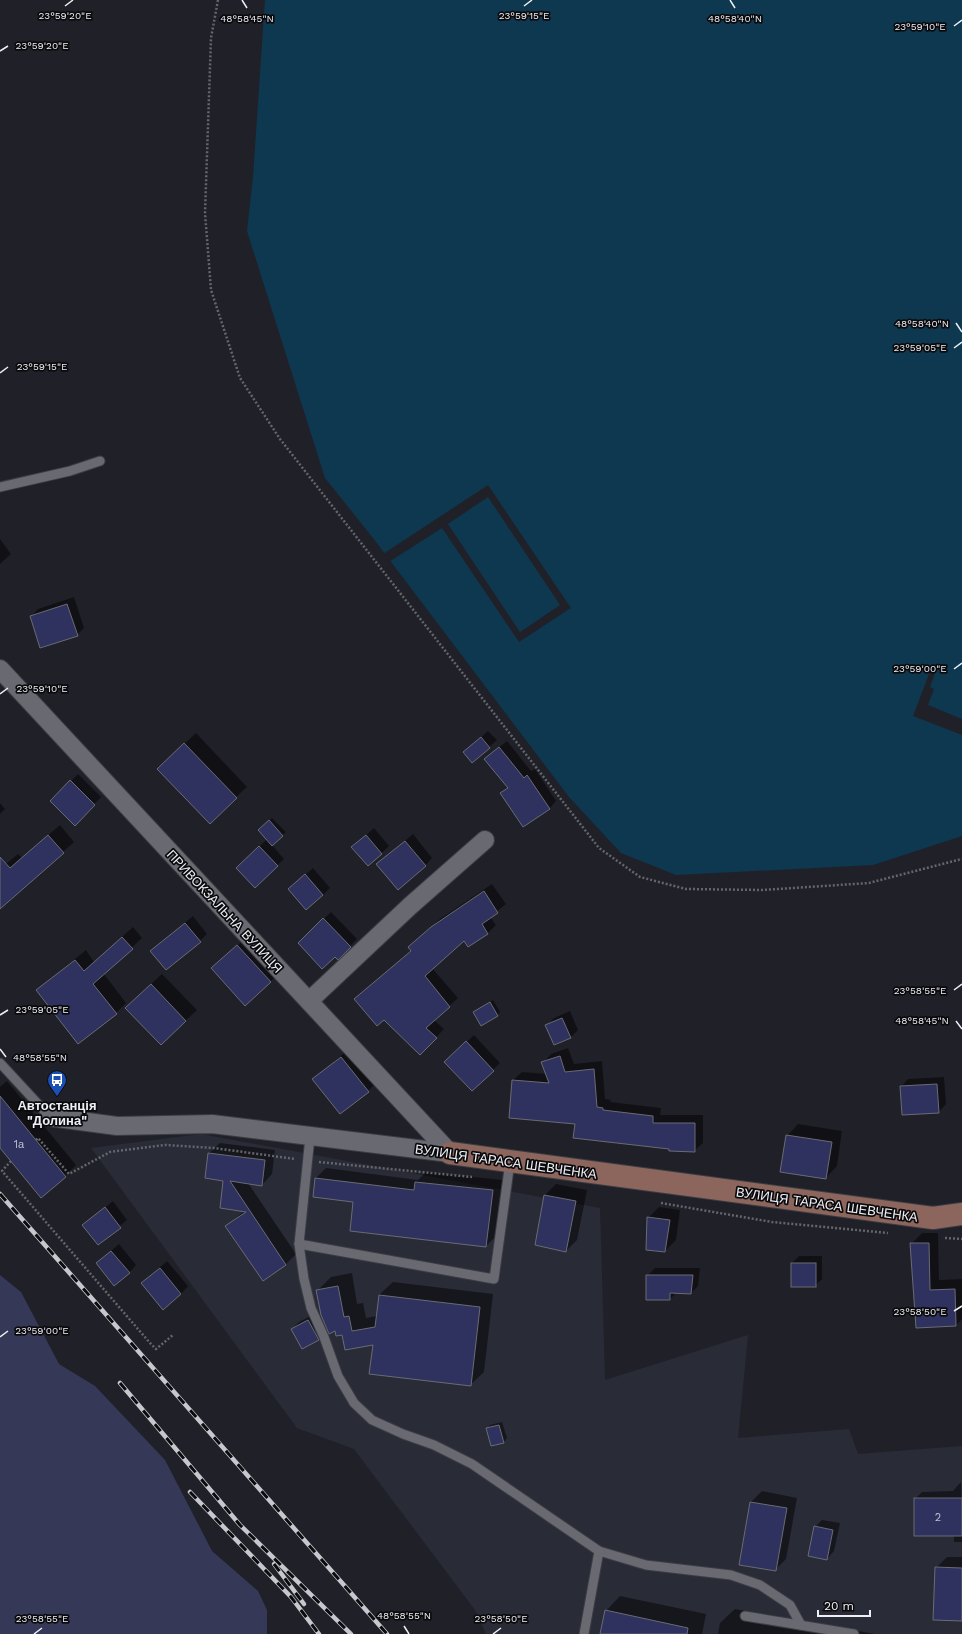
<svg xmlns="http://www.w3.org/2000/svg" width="962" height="1634" font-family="'Work Sans',sans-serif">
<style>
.built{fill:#292b37}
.green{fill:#353857}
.water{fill:#0e384f}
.pier{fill:#202128;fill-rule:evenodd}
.shadow{fill:#0007}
.building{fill:#2f325e;stroke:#6a6b73}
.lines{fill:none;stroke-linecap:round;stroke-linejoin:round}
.lane-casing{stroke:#3c3d43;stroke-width:11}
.street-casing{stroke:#3c3d43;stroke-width:20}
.secondary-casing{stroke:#3c3d43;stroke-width:24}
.path{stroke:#65666c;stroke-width:2.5;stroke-dasharray:2 2;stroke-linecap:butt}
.lane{stroke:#686971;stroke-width:9}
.street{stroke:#686971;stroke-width:18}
.secondary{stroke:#8c655d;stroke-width:22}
.rail-casing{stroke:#c7c8ce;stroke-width:4.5}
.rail{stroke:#0b0b0e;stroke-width:3;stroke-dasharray:9;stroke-linecap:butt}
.ticks{fill:none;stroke:#eeeff4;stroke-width:1.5}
.labels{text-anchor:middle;stroke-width:3.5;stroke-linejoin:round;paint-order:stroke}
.number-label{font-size:11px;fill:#bec0ce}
.street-label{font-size:13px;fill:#eeeff4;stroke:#0b0b0e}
.poi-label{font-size:13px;font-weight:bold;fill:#eeeff4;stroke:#0b0b0e}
.ticks-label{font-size:10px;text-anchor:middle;fill:#eeeff4;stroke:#0b0b0e;stroke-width:3.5;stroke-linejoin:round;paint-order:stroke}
</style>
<rect width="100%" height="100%" fill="#202128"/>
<path class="built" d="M201,1134L600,1208L605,1380L748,1335L738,1438L849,1429L858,1454L962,1446V1634H486L475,1610L354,1449L297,1428L91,1148Z"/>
<path class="green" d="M0,1275L21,1292L59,1364L95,1386L165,1460L212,1551L258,1591L267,1610V1634H0Z"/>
<path class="water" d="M265,0H962V836L873,865L676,875L621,853L569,797L373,538L325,478L247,231L253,177Z"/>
<g class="pier">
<path d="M488,485L571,608L519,642L442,528L389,562L383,554ZM488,497L560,605L520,632L448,524Z"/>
<path d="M932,666L937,668L930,687L934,689L928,705L962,719V735L913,716Z"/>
</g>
<g class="shadow">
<path d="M0,539L11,554L0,564Z"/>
<path d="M74,597L84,628L77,635L31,617L38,609Z"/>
<path d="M488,731L497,740L489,747L464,752Z"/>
<path d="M196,733L247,787L236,797L169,758Z"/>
<path d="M507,741L531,771L535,769L556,801L549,809L502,793L508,787L493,752Z"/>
<path d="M78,774L101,797L75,824L51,801Z"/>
<path d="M0,803L5,809L0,814Z"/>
<path d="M272,818L286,832L272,845L284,859L255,886L245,861L267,839L259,830Z"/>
<path d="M60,825L74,842L0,908V869L18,854L22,858Z"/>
<path d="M374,828L389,846L381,854L353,847Z"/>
<path d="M413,834L432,858L425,866L378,864Z"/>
<path d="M313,868L330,888L323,895L297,882Z"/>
<path d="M492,884L506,904L490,917L496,925L488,933L468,946L464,939L432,968L458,998L434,1020L444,1029L420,1054L384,1019L355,999L412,950L417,939L440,919Z"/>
<path d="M331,912L357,939L338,958L335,955L299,943Z"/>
<path d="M193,916L207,934L200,941L159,944Z"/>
<path d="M133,927L142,938L104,974L126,1003L116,1013L37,990L86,950L94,962Z"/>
<path d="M249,935L281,971L270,982L224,958Z"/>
<path d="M162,974L197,1010L161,1044L137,997Z"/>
<path d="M493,1000L500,1012L497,1015L474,1012Z"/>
<path d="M570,1011L578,1030L571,1037L555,1044L547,1026L554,1018Z"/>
<path d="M474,1035L500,1063L472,1090L453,1055Z"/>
<path d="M352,1046L379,1080L368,1091L314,1079Z"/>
<path d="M568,1048L574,1064L602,1061L605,1099L611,1100L610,1102L661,1108L660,1115H703V1143L694,1151L670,1148L576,1123L510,1117L513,1080L522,1072L547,1074L543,1063L551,1054Z"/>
<path d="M944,1077L946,1104L939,1112L901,1087L908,1079Z"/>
<path d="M7,1081L76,1165L65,1176L0,1146V1087Z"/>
<path d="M798,1124L842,1131L837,1166L826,1178L787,1136Z"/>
<path d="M220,1143L275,1150L272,1174L262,1185L248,1183L296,1254L286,1264L263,1280L227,1226L244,1211L209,1153Z"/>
<path d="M326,1168L418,1180L426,1172L503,1180L496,1236L486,1246L354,1201L316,1178Z"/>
<path d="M556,1184L587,1190L577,1240L566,1251L545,1195Z"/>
<path d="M113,1201L127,1220L98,1244L84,1225Z"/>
<path d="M659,1207L680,1210L676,1240L665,1251L648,1218Z"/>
<path d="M922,1233H938L939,1280L962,1279V1319L956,1325L917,1327L911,1244Z"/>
<path d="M119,1244L136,1265L129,1273L97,1263Z"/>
<path d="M799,1256H822V1279L815,1286L792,1263Z"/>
<path d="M167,1261L188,1286L181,1294L142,1283Z"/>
<path d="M655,1268H700L698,1286L691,1293L677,1292L670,1299L647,1276Z"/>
<path d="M352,1273L357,1304L363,1303L366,1318L377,1316L379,1295L393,1282L493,1294L484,1372L470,1385L374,1344L343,1334L317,1291L331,1277Z"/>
<path d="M316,1313L325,1332L318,1339L292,1329L299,1322Z"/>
<path d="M502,1422L507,1438L504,1442L487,1429L490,1425Z"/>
<path d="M961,1482L962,1542H954V1535L915,1499L922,1492L953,1491Z"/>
<path d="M762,1491L797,1498L786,1559L775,1570L751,1502Z"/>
<path d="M822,1520L840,1523L834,1551L827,1559L815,1527Z"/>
<path d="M947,1557H962V1620L936,1568Z"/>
<path d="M620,1596L706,1614L702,1634H601L606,1611Z"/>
<path d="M735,1609L875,1634H718L720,1623Z"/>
</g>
<g class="building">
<path d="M67,604L78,636L40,648L30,616Z"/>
<path d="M481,737L490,748L472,763L463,752Z"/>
<path d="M184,743L237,798L210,824L157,769Z"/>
<path d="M499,747L524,778L527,775L550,809L523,827L500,793L508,788L484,759Z"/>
<path d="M70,780L95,805L75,826L50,801Z"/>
<path d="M269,820L283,836L272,846L258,830Z"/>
<path d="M48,835L64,853L0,909V857L10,868Z"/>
<path d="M366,835L382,854L368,866L351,847Z"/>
<path d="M405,841L426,866L398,890L376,864Z"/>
<path d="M259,846L278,866L255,888L236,868Z"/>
<path d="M305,874L323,895L306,910L288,889Z"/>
<path d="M484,891L498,913L482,924L488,934L468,947L464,941L425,976L450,1007L426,1028L437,1038L420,1055L384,1020L377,1026L354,999L411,951L408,947L431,927Z"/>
<path d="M323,918L351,947L338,960L335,957L322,969L298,943Z"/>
<path d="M185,923L201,942L166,970L150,951Z"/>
<path d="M122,937L133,949L93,984L117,1014L78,1044L36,990L75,960L84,971Z"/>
<path d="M237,945L271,982L245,1006L211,968Z"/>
<path d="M151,984L186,1021L161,1045L125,1008Z"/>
<path d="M490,1002L498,1016L481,1026L473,1012Z"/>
<path d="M562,1018L571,1038L554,1045L545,1025Z"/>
<path d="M466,1041L494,1071L472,1091L444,1062Z"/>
<path d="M560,1056L565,1072L594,1069L597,1107L603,1108V1110L653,1116V1123H695V1152L669,1151V1149L573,1138L575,1124L509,1118L512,1080L549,1083L541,1062Z"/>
<path d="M341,1057L369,1092L340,1114L312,1079Z"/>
<path d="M937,1084L939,1113L902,1115L900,1086Z"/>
<path d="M0,1096L66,1177L41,1198L0,1148Z"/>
<path d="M786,1135L832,1142L826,1179L780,1172Z"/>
<path d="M208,1153L265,1160L262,1186L230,1181L286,1265L263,1281L225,1226L246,1212L220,1208L223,1181L205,1178Z"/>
<path d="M315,1178L414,1190L415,1182L493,1190L486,1247L350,1231L353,1202L313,1197Z"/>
<path d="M544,1195L576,1201L566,1252L535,1245Z"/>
<path d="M105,1207L121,1228L98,1245L82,1225Z"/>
<path d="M647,1217L670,1220L665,1252L646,1250Z"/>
<path d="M910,1243H929L930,1290L955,1289L956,1326L916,1328Z"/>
<path d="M111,1251L130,1273L114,1286L96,1263Z"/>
<rect x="791" y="1263" width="25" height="24"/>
<path d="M160,1268L181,1294L163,1310L141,1283Z"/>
<path d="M646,1275H693L691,1294L670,1293V1300H646Z"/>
<path d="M338,1286L344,1317L349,1316L352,1331L375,1327L379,1295L480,1307L471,1386L369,1374L373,1345L345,1350L342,1335L336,1336L335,1331L329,1334L321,1315L316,1290Z"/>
<path d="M308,1320L319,1340L302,1349L291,1329Z"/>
<path d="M499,1425L504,1443L491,1446L486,1428Z"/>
<rect x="914" y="1498" width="48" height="38"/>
<path d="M750,1502L787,1508L776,1571L739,1565Z"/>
<path d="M814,1526L833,1530L827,1560L808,1556Z"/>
<path d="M935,1567L962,1568V1621L933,1620Z"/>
<path d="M605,1610L688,1628L687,1634H600Z"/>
</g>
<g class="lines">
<g class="lane-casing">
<g id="lane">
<path d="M0,487L70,471L100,461"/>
<path d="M0,1063L50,1117"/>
<path d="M310,1137L299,1244L304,1279L311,1308L324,1337L338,1376L354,1403L372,1420L403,1434L434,1445L472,1464L599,1551L646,1565L731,1575L760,1585L790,1605L801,1625"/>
<path d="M299,1244L494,1279L510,1162"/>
<path d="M745,1616L854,1634"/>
<path d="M584,1634L599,1551"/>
</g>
</g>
<g class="street-casing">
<g id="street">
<path d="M0,669L450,1153"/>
<path d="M309,1001L410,906L485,840"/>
<path d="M50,1117L117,1126L212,1124L450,1153"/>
</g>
</g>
<g class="secondary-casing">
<path id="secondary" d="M450,1153L933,1218L962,1214"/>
</g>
<g class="path">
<path d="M218,0L211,38L205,213L211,290L240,378L280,439L599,848L640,877L686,889L763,890L869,883L962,859"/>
<path d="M36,1140L38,1138L69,1174L110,1152L165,1145L214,1148L295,1159"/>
<path d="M11,1161L2,1171L150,1343L156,1349L173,1335"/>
<path d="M319,1162L472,1177"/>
<path d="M661,1203L772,1222L888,1233"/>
<path d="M945,1238L962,1239"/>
</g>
<use href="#lane" class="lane"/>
<use href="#street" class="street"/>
<use href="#secondary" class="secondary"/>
<g class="rail-casing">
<g id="rail">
<path d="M0,1194L387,1634"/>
<path d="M120,1383L240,1525L351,1634"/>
<path d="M190,1492L291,1597L319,1634"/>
<path d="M274,1564L304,1604"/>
</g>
</g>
<use href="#rail" class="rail"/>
</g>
<path class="ticks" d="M242,0L247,8M730,0L735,8M65,6L73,0M524,6L532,0M954,26L962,20M0,51L8,46M956,323L962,332M954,348L962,342M0,373L8,367M954,669L962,663M0,694L8,688M954,990L962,984M0,1015L8,1010M956,1021L962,1029M0,1049L6,1057M954,1311L962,1306M0,1337L8,1331M404,1626L409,1634M34,1634L42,1628M493,1634L501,1628"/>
<defs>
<g id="bus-pin" transform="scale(1)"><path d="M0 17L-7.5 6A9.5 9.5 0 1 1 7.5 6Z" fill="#1a4fb4" stroke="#0b0b0e"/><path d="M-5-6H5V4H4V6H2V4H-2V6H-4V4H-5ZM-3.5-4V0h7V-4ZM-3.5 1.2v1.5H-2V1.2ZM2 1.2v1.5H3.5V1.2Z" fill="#fff"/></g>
</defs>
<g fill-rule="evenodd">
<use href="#bus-pin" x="57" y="1080"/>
</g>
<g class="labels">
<g class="number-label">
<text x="19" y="1148">1а</text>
<text x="938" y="1521">2</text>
</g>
<g class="street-label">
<text transform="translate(225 911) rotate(47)" y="5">ПРИВОКЗАЛЬНА ВУЛИЦЯ</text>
<text transform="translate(506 1161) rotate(8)" y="5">ВУЛИЦЯ ТАРАСА ШЕВЧЕНКА</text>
<text transform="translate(827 1204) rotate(8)" y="5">ВУЛИЦЯ ТАРАСА ШЕВЧЕНКА</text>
</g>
<g class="poi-label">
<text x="57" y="1110">Автостанція<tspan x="57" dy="15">"Долина"</tspan></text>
</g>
</g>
<g class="ticks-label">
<text x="65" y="19">23°59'20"E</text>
<text x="524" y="19">23°59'15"E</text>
<text x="247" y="22">48°58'45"N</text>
<text x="735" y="22">48°58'40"N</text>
<text x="920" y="30">23°59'10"E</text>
<text x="42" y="49">23°59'20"E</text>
<text x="922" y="327">48°58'40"N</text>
<text x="920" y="351">23°59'05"E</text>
<text x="42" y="370">23°59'15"E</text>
<text x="920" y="672">23°59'00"E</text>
<text x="42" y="692">23°59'10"E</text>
<text x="920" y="994">23°58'55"E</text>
<text x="42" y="1013">23°59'05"E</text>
<text x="922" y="1024">48°58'45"N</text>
<text x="40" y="1061">48°58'55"N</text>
<text x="920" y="1315">23°58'50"E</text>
<text x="42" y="1334">23°59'00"E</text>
<text x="404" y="1619">48°58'55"N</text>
<text x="42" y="1622">23°58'55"E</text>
<text x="501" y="1622">23°58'50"E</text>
</g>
<path d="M818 1610v6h52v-6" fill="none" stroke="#eeeff4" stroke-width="2"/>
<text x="824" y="1610" font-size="12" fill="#eeeff4" stroke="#0b0b0e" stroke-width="3" paint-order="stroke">20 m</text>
</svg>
